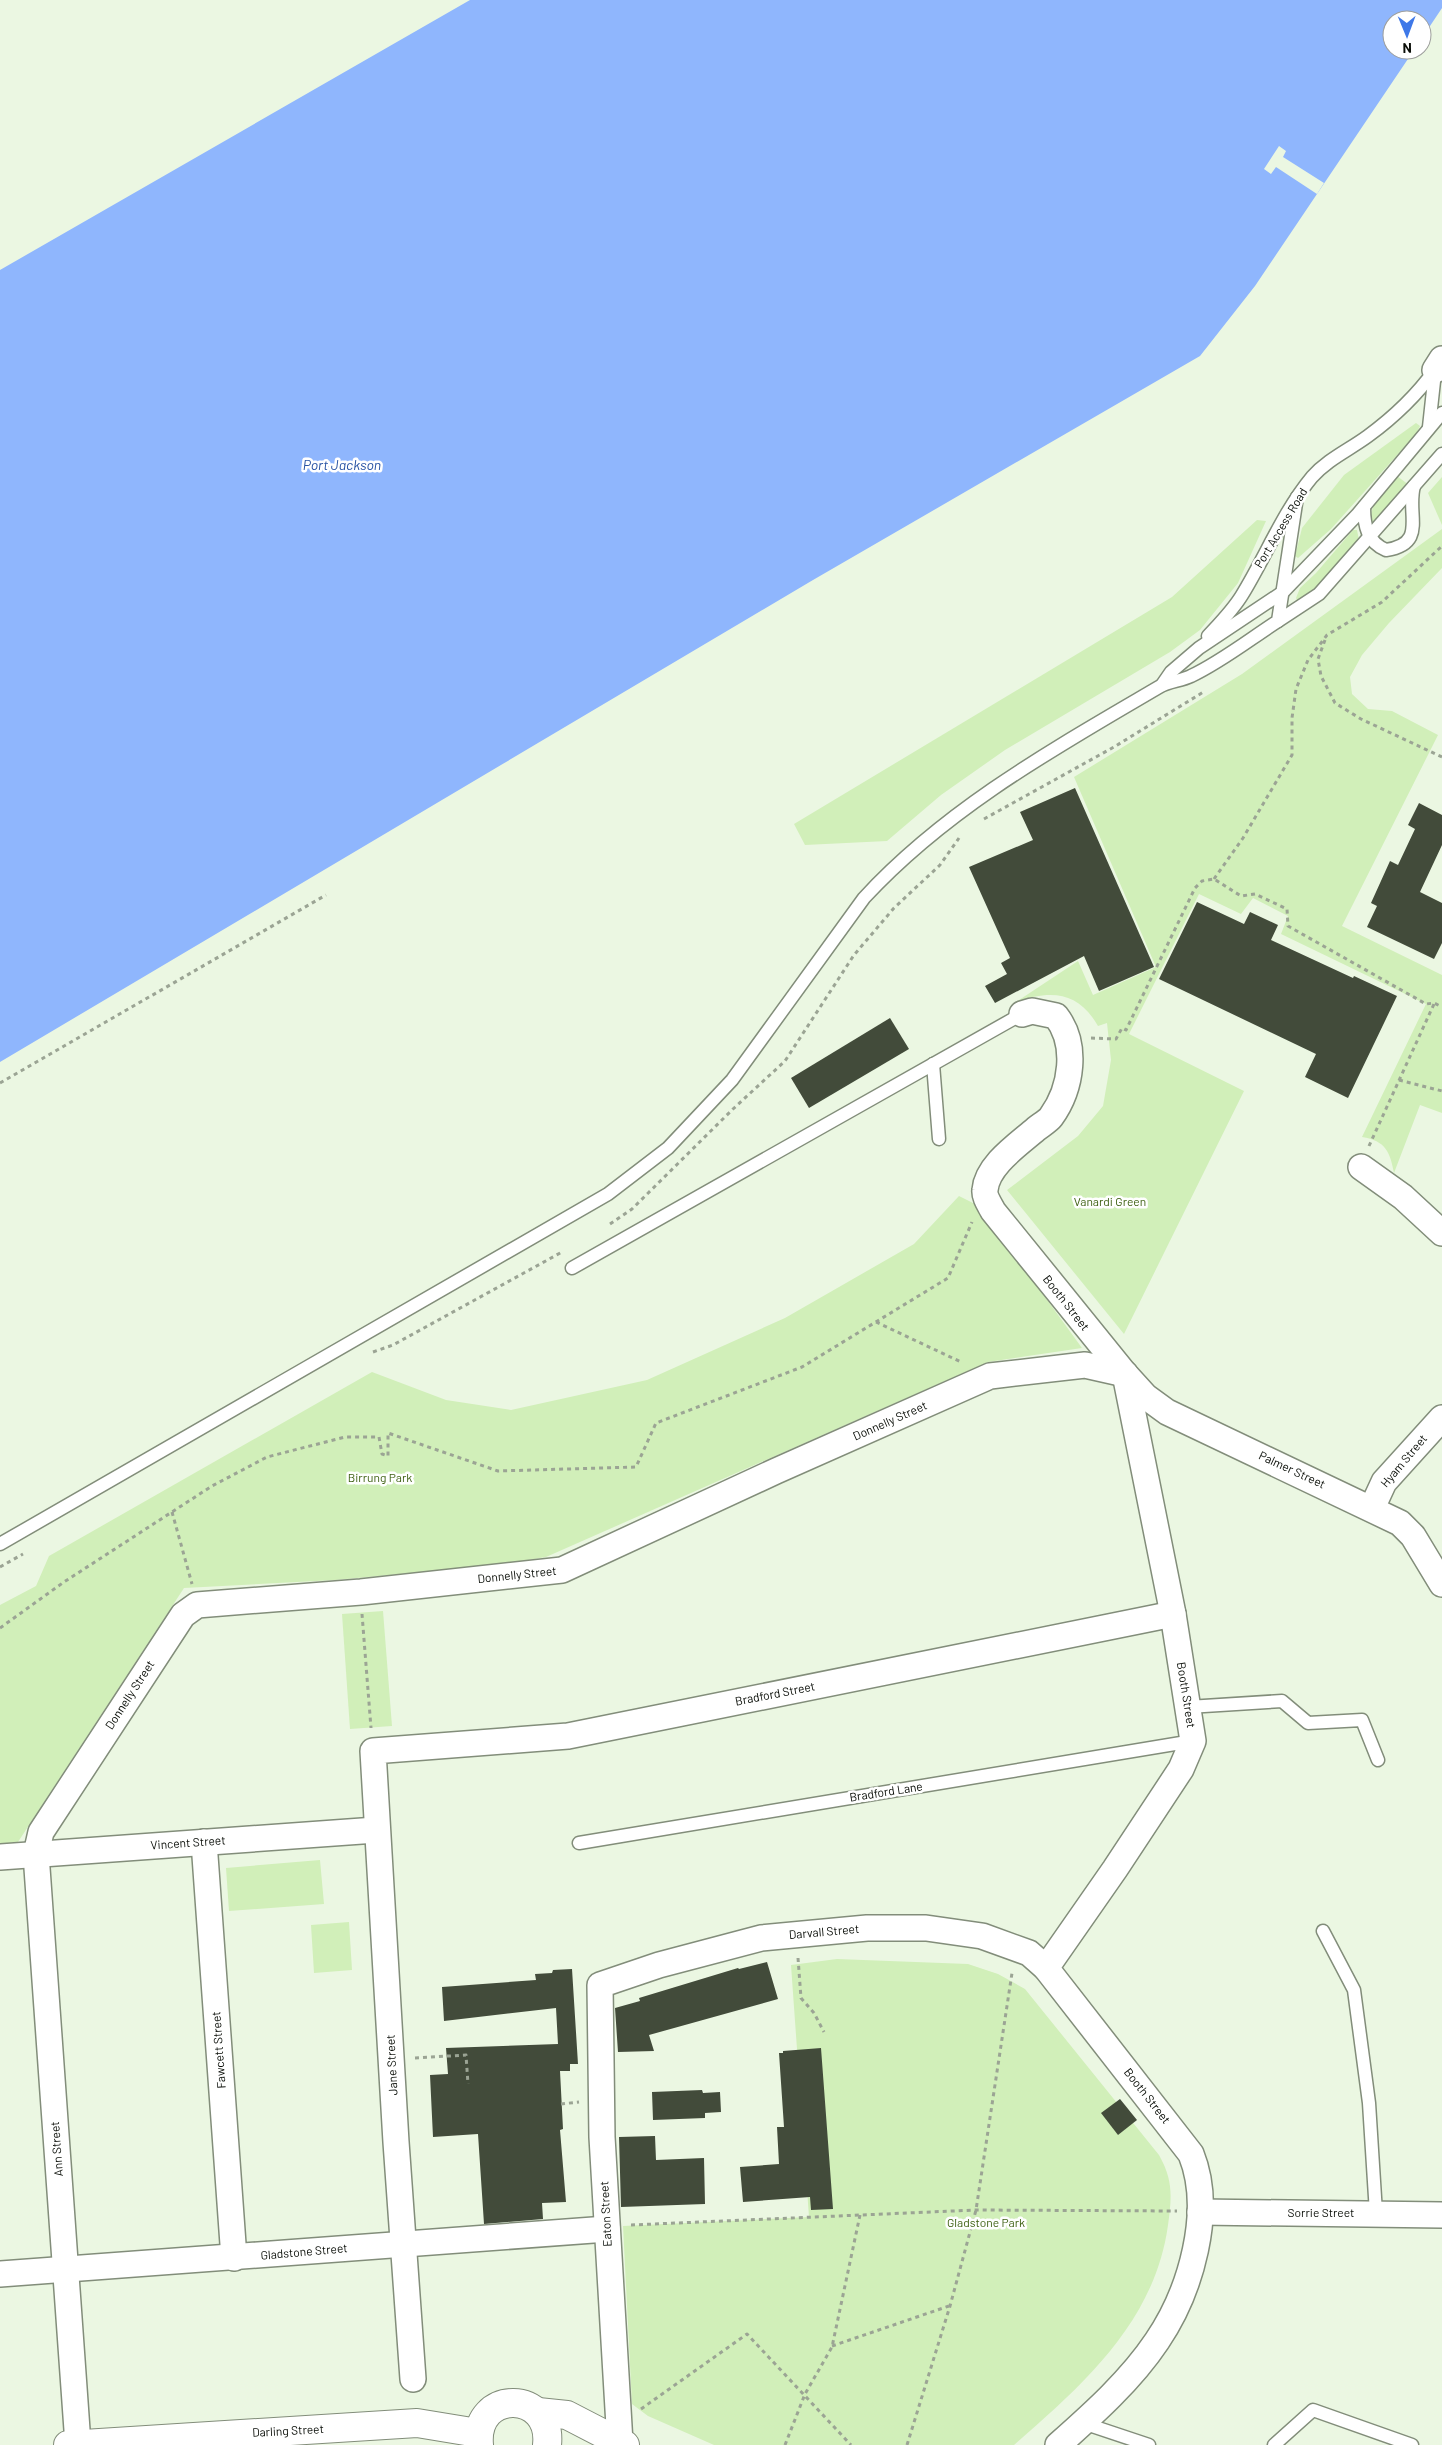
<svg xmlns="http://www.w3.org/2000/svg" width="1442" height="2445" font-family="Barlow,sans-serif">
<style>
.green{fill:#d1efb9}
.water{fill:#8fb6fd}
.pier{fill:#ebf7e2}
.building{fill:#424b3a}
.lines{fill:none;stroke-linecap:round;stroke-linejoin:round}
.lane-casing{stroke:#828d7a;stroke-width:15}
.street-casing{stroke:#828d7a;stroke-width:28}
.secondary-casing{stroke:#828d7a;stroke-width:30}
.path{stroke:#9ba494;stroke-width:3;stroke-dasharray:4 4;stroke-linecap:butt}
.lane{stroke:#fff;stroke-width:12}
.street{stroke:#fff;stroke-width:25}
.secondary{stroke:#fff;stroke-width:28}
.labels{text-anchor:middle;stroke-width:5;stroke-linejoin:round;paint-order:stroke}
.street-label{font-size:12px;fill:#090d07;stroke:#fff}
.park-label{font-size:12px;fill:#3c5f10;stroke:#fff}
.water-label{font-size:14px;font-style:italic;fill:#2752a3;stroke:#fff}
</style>
<rect width="100%" height="100%" fill="#ebf7e2"/>
<g class="green">
<path d="M1416,423L1420,426L1416,434L1331,529L1298,558L1295,556L1302,528L1344,475Z"/>
<path d="M1397,476L1409,485L1373,526C1364,508 1386,489 1397,476Z"/>
<path d="M1442,477V525L1428,493Z"/>
<path d="M1257,520L1266,521L1238,583L1200,630L1170,652L1005,750L941,795L887,841L805,845L794,824L1172,597Z"/>
<path d="M1442,529V568L1389,623L1362,655L1350,677L1352,694L1368,709L1392,711L1438,735L1342,926L1442,975V1113L1420,1105L1394,1173C1390,1152 1386,1141 1362,1137L1426,1004L1281,934L1288,916L1253,898L1241,914L1199,894L1129,1034L1244,1091L1124,1334L1007,1190L1078,1136L1103,1106L1111,1060L1107,1023L1098,1026C1078,991 1051,990 1016,1002L1078,961L1093,995L1156,967L1074,777L1242,674Z"/>
<path d="M1353,530H1357L1359,540L1320,585L1298,602L1296,598L1300,588L1316,573Z"/>
<path d="M959,1196L979,1206L1082,1348L988,1362L546,1557L499,1565L335,1580L184,1588L18,1842L0,1844V1605L36,1586L49,1556L372,1372L446,1400L511,1410L647,1380L785,1318L914,1244Z"/>
<path d="M383,1611L392,1726L350,1729L342,1614Z"/>
<path d="M320,1860L324,1904L229,1911L226,1868Z"/>
<path d="M349,1922L352,1970L314,1973L311,1925Z"/>
<path d="M837,1959L968,1964L998,1974L1025,1989L1159,2155C1173,2180 1172,2196 1168,2225C1155,2321 1084,2384 1014,2445H714L648,2416L632,2404L623,2226L809,2217L791,1965Z"/>
</g>
<path class="water" d="M470,0H1442V8L1422,38V20H1392V50H1414L1255,286L1200,356L813,580L0,1062V270Z"/>
<path class="pier" d="M1279,146L1286,151L1283,157L1324,183L1317,194L1276,167L1271,174L1264,169Z"/>
<g class="building">
<path d="M1075,788L1154,967L1099,991L1084,956L995,1003L985,986L1007,974L1001,963L1010,958L969,867L1033,840L1020,812Z"/>
<path d="M1419,803L1442,815V845L1420,892L1442,903V943L1434,959L1367,927L1377,906L1371,903L1390,861L1398,865L1415,829L1408,825Z"/>
<path d="M1197,902L1244,924L1250,912L1278,925L1271,940L1353,978L1354,976L1397,996L1348,1098L1305,1077L1316,1054L1159,979Z"/>
<path d="M890,1018L909,1049L809,1108L791,1078Z"/>
<path d="M767,1962L778,1999L649,2035L654,2051L618,2052L615,2008L640,2001L639,1998L738,1968L739,1969Z"/>
<path d="M572,1969L578,2064H570V2071H560L563,2129L560,2130L566,2202L542,2203L543,2219L484,2224L478,2134L433,2137L430,2075L448,2074L446,2048L558,2044L556,2008L444,2021L442,1987L536,1980L535,1974L552,1973L553,1970Z"/>
<path d="M821,2048L833,2209L811,2210L810,2197L743,2202L740,2167L779,2164L777,2127H784L779,2053H783V2051Z"/>
<path d="M702,2090L703,2093L720,2092L721,2112L705,2113V2118L653,2120L652,2092Z"/>
<path d="M1120,2099L1137,2120L1118,2135L1101,2113Z"/>
<path d="M655,2136L656,2160L704,2158L705,2204L621,2207L619,2137Z"/>
</g>
<g class="lines">
<g class="lane-casing">
<g id="lane">
<path d="M1429,427L1435,372"/>
<path d="M1364,507C1364,525 1367,542 1386,550C1428,544 1406,514 1414,486"/>
<path d="M1278,621L1319,594L1442,454"/>
<path d="M1208,636C1220,623 1233,610 1242,595C1266,556 1283,512 1312,477C1328,459 1349,450 1368,436C1394,417 1416,396 1435,370"/>
<path d="M1162,685L1171,672L1199,648L1283,592L1357,515L1442,413"/>
<path d="M933,1064L939,1139"/>
<path d="M572,1268L1022,1014"/>
<path d="M0,1544L608,1194L668,1148L732,1080L864,898C947,808 1055,748 1159,687C1169,681 1181,681 1191,676C1221,662 1250,639 1278,621L1297,497"/>
<path d="M1188,1707L1282,1701L1308,1723L1362,1720L1378,1760"/>
<path d="M579,1843L1193,1741"/>
<path d="M1323,1931L1354,1990L1369,2103L1376,2213"/>
<path d="M1083,2423L1149,2445"/>
<path d="M1274,2445L1313,2410L1412,2445"/>
</g>
</g>
<g class="street-casing">
<g id="street">
<path d="M1435,370L1442,359"/>
<path d="M1022,1014L1032,1011L1056,1016C1078,1044 1072,1088 1051,1117C1048,1121 1041,1125 1036,1129C1019,1144 987,1165 985,1190C984,1197 990,1205 993,1211L1125,1374L1145,1396L1167,1412L1400,1523L1413,1536L1442,1584"/>
<path d="M1361,1167L1403,1197L1442,1233"/>
<path d="M1372,1508L1384,1482L1442,1418"/>
<path d="M204,1842L234,2258"/>
<path d="M0,1857L376,1830"/>
<path d="M1200,2212L1442,2215"/>
<path d="M0,2274L607,2229"/>
<path d="M413,2379L396,2142L373,1751L568,1736L1173,1614"/>
<path d="M620,2443L602,2137L600,1985L659,1965L761,1938L867,1928H926L982,1936L1029,1953L1046,1968"/>
<path d="M78,2444L36,1854L41,1832L183,1615L197,1605L361,1592L562,1570L776,1471L990,1376L1085,1365L1125,1374"/>
<path d="M1058,2445C1093,2414 1131,2380 1157,2341C1191,2291 1214,2211 1191,2154L1046,1968L1115,1869L1181,1769L1193,1741L1173,1614L1125,1374"/>
</g>
</g>
<g class="secondary-casing">
<g id="secondary">
<path d="M538,2412L567,2415L625,2445"/>
<path d="M68,2445L417,2423L478,2433"/>
<path d="M479,2445C474,2388 553,2390 547,2445"/>
</g>
</g>
<g class="path">
<path d="M1325,640L1318,659L1321,676L1335,703L1361,719L1442,757"/>
<path d="M984,819L1114,747L1205,691"/>
<path d="M1214,879L1243,838L1292,755V718L1296,689L1308,660L1327,635L1382,602L1442,546"/>
<path d="M1091,1038L1116,1039L1122,1028L1126,1030L1195,888L1202,881L1214,879L1241,896L1255,894L1287,909L1288,926L1426,1004L1434,1003L1442,1007"/>
<path d="M1399,1080L1442,1091"/>
<path d="M0,1083L326,895"/>
<path d="M1369,1146L1434,1004"/>
<path d="M610,1224L632,1209L733,1109L785,1061L854,955L894,908L940,865L959,838"/>
<path d="M876,1322L961,1362"/>
<path d="M373,1352L393,1345L562,1252"/>
<path d="M172,1512L192,1584"/>
<path d="M0,1567L23,1554"/>
<path d="M362,1614L371,1728"/>
<path d="M0,1628L64,1582L212,1486L267,1457L345,1437H379L382,1454L388,1456V1433L498,1471L636,1467L656,1423L802,1367L948,1278L972,1222"/>
<path d="M798,1958L801,1998L814,2013L824,2032"/>
<path d="M415,2058L466,2055L468,2084"/>
<path d="M561,2104L579,2102"/>
<path d="M631,2225L976,2210L1177,2211"/>
<path d="M832,2346L949,2306"/>
<path d="M641,2409L747,2334L851,2445"/>
<path d="M785,2445L805,2394L832,2347L860,2215"/>
<path d="M907,2445L950,2306L976,2210L1012,1973"/>
</g>
<use href="#lane" class="lane"/>
<use href="#street" class="street"/>
<use href="#secondary" class="secondary"/>
</g>
<g class="labels">
<g class="street-label">
<text transform="translate(1281 528) rotate(-59)" y="4">Port Access Road</text>
<text transform="translate(1066 1303) rotate(52)" y="4">Booth Street</text>
<text transform="translate(890 1421) rotate(-24)" y="4">Donnelly Street</text>
<text transform="translate(1404 1461) rotate(-50)" y="4">Hyam Street</text>
<text transform="translate(1292 1470) rotate(25)" y="4">Palmer Street</text>
<text transform="translate(517 1575) rotate(-6)" y="4">Donnelly Street</text>
<text transform="translate(775 1694) rotate(-11)" y="4">Bradford Street</text>
<text transform="translate(130 1695) rotate(-57)" y="4">Donnelly Street</text>
<text transform="translate(1186 1695) rotate(81)" y="4">Booth Street</text>
<text transform="translate(886 1792) rotate(-9)" y="4">Bradford Lane</text>
<text transform="translate(188 1843) rotate(-4)" y="4">Vincent Street</text>
<text transform="translate(824 1932) rotate(-5)" y="4">Darvall Street</text>
<text transform="translate(219 2050) rotate(-94)" y="4">Fawcett Street</text>
<text transform="translate(392 2065) rotate(-93)" y="4">Jane Street</text>
<text transform="translate(1147 2096) rotate(52)" y="4">Booth Street</text>
<text transform="translate(57 2149) rotate(-94)" y="4">Ann Street</text>
<text x="1321" y="2217">Sorrie Street</text>
<text transform="translate(606 2214) rotate(-93)" y="4">Eaton Street</text>
<text transform="translate(304 2252) rotate(-5)" y="4">Gladstone Street</text>
<text transform="translate(288 2431) rotate(-3)" y="4">Darling Street</text>
</g>
<g class="park-label">
<text x="1110" y="1206">Vanardi Green</text>
<text x="380" y="1482">Birrung Park</text>
<text x="986" y="2227">Gladstone Park</text>
</g>
<g class="water-label">
<text x="342" y="470">Port Jackson</text>
</g>
</g>
<g transform="translate(1407 35) rotate(179)"><circle r="24" fill="#ffffff" stroke="#9d9e9c"/>
<path d="M0-4L9 19L0 12L-9 19Z" fill="#3e78e8"/>
<text y="-8" font-size="14" font-weight="bold" text-anchor="middle" fill="#090d07">N</text>
</g>
</svg>
